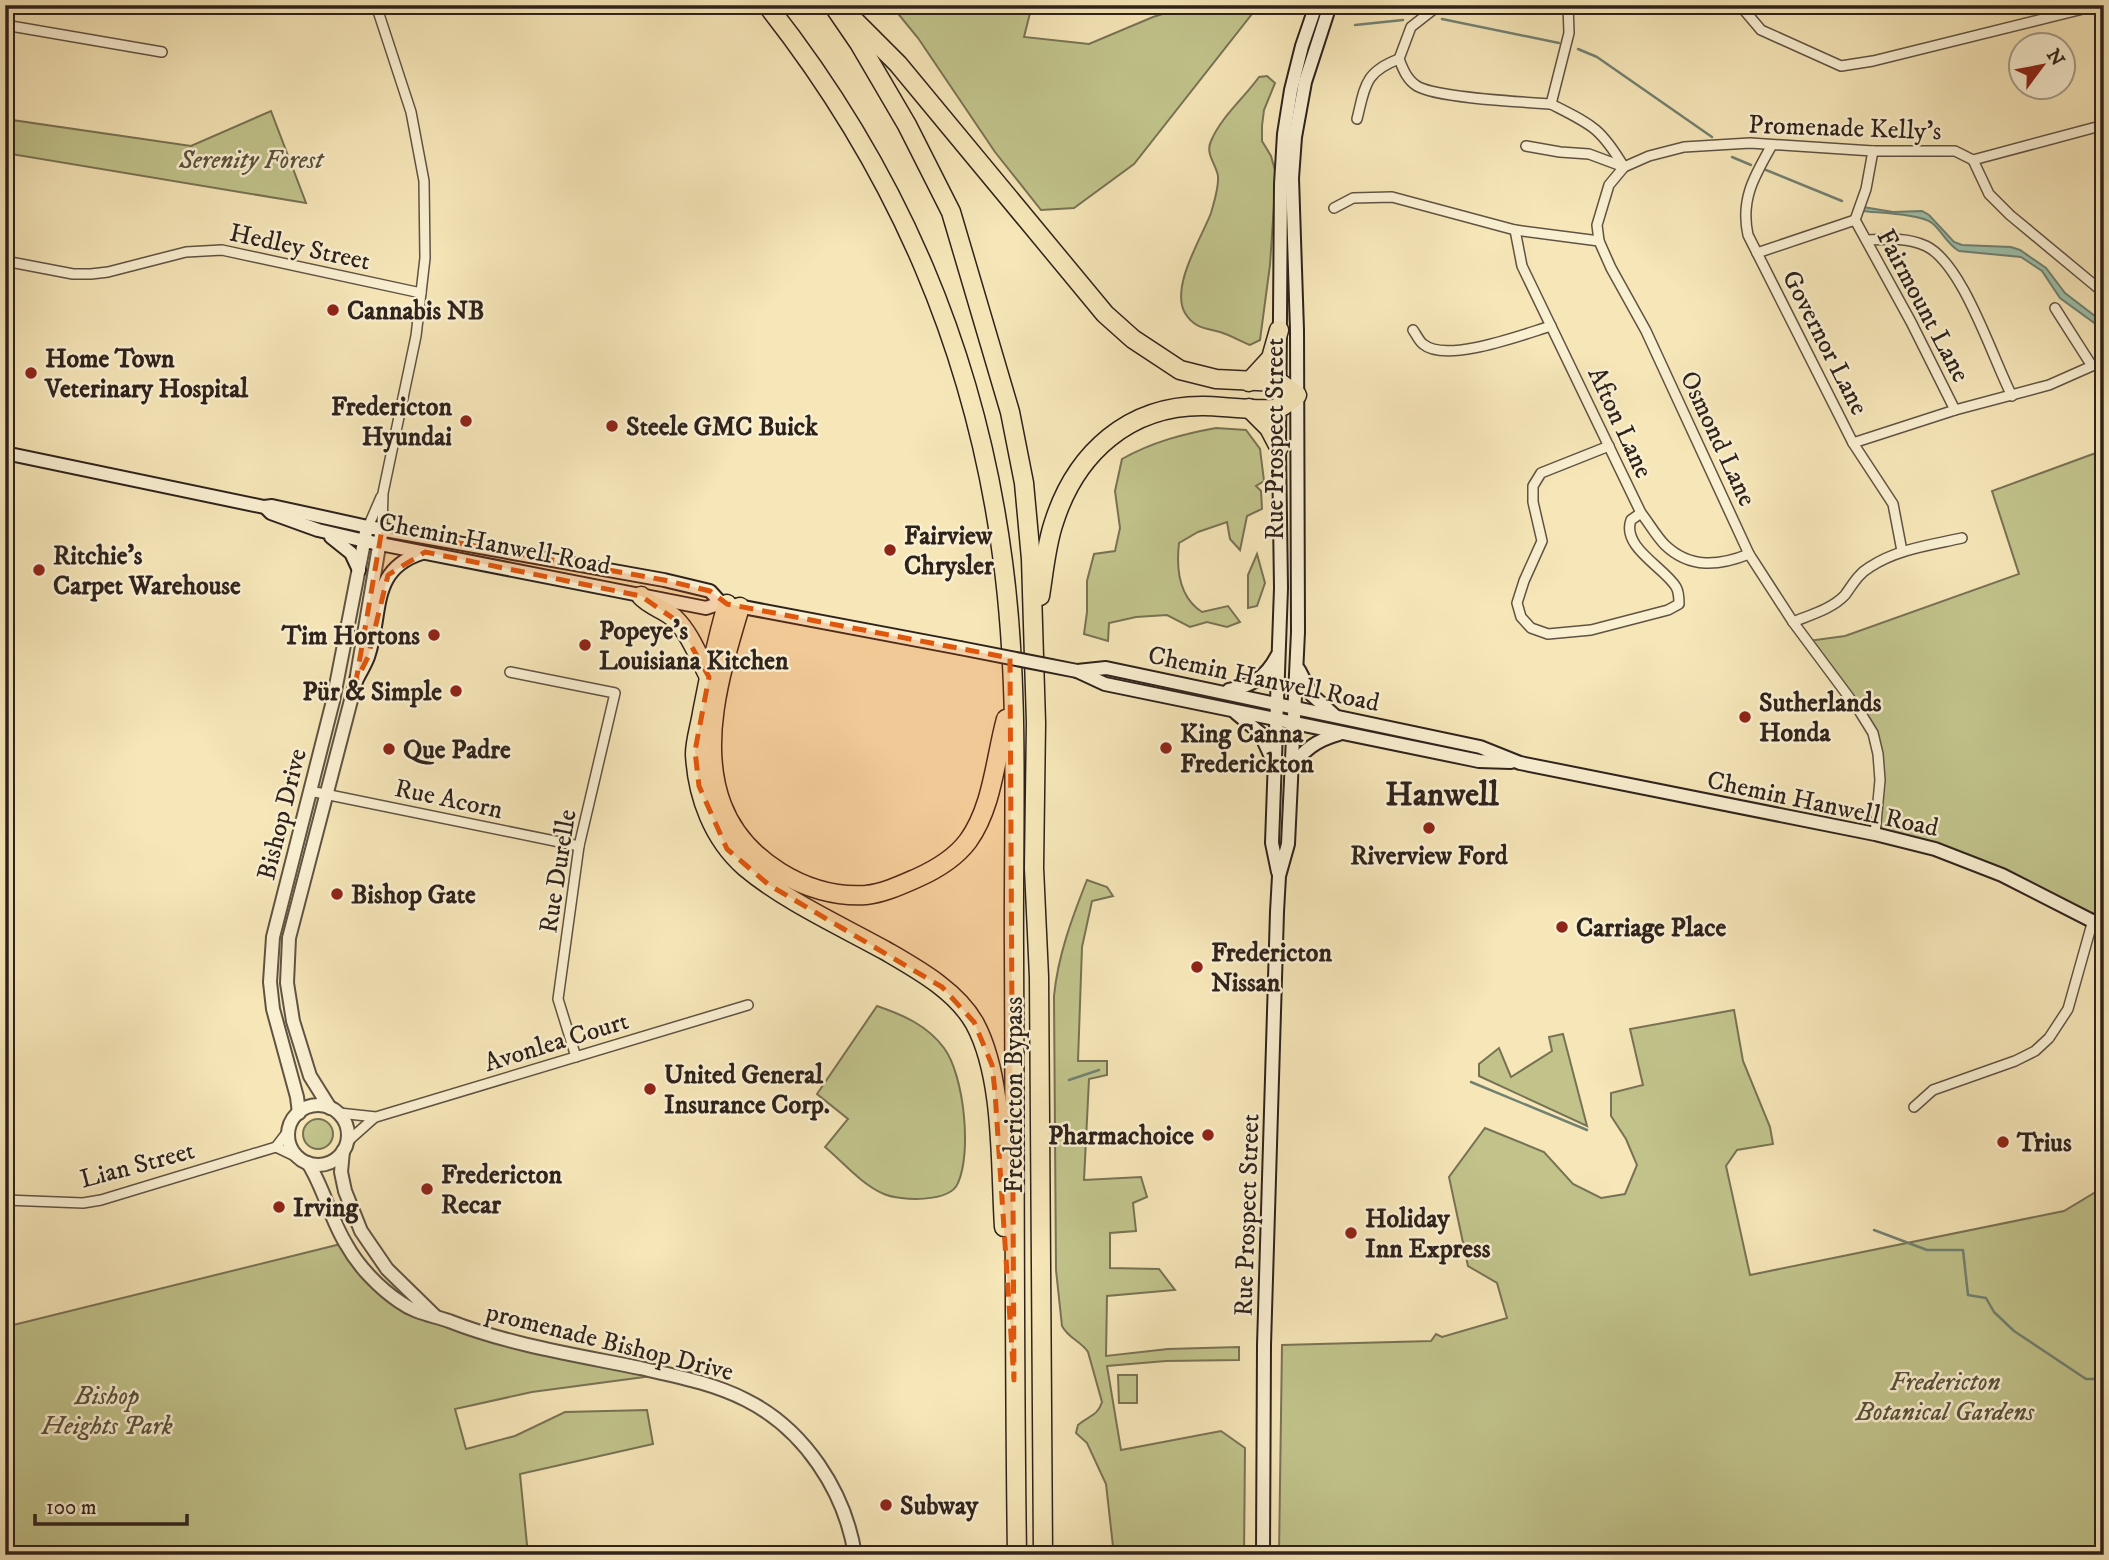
<svg xmlns="http://www.w3.org/2000/svg" width="2109" height="1560" font-family="'IM FELL DW Pica',serif">
<style>
.green{fill:#c1c38b;stroke:#787254;stroke-width:2}
.water{fill:#9dc0ab;stroke:#718172;stroke-width:2}
.lines{fill:none;stroke-linecap:round;stroke-linejoin:round}
.stream{stroke:#718172;stroke-width:2.5}
.minor-casing{stroke:#605343;stroke-width:12}
.tertiary-casing{stroke:#605343;stroke-width:16}
.secondary-casing{stroke:#2e221c;stroke-width:16}
.motorway-casing{stroke:#2e221c;stroke-width:21}
.minor{stroke:#f9efd1;stroke-width:9}
.tertiary{stroke:#f9efd1;stroke-width:12}
.secondary{stroke:#f9efd1;stroke-width:12}
.motorway{stroke:#f6e6b8;stroke-width:18}
.secondary-bridge-casing{stroke:#2e221c;stroke-width:16;stroke-linecap:butt}
.secondary-bridge{stroke:#f9efd1;stroke-width:12}
.marked{fill:#df560d;fill-opacity:0.2;stroke:#df560d;stroke-width:5;stroke-dasharray:14 9;stroke-linejoin:round}
.poi-dot{fill:#8f2418;stroke:#f9efd1;stroke-width:2.5}
.labels{text-anchor:middle;stroke-width:5;stroke-linejoin:round;paint-order:stroke}
.street-label{font-size:26px;fill:#2e221c;stroke:#f9efd1}
.park-label{font-size:26px;font-style:italic;fill:#5a523d;stroke:#f9efd1}
.poi-label{font-size:26px;font-weight:bold;fill:#2e221c;stroke:#f9efd1;text-anchor:start}
.district-label{font-size:33px;font-weight:bold;fill:#2e221c;stroke:#f9efd1}
</style>
<rect width="100%" height="100%" fill="#f6e6b8"/>
<filter id="stains"><feTurbulence type="fractalNoise" baseFrequency=".00286" numOctaves="4"/><feColorMatrix values="0 0 0 0 .2 0 0 0 0 .09 0 0 0 0 .02 0 0 0 .5 -.17"/></filter>
<radialGradient id="worn" r=".72"><stop offset=".6" stop-color="#630" stop-opacity="0"/><stop offset="1" stop-color="#630" stop-opacity=".3"/></radialGradient>
<g class="green">
<path d="M891,5H1032L1024,37L1089,44L1153,17L1191,5H1259L1134,164L1074,208L1041,210L995,152L918,38Z"/>
<path d="M1267,76L1275,83L1264,110L1262,126V141L1271,156L1276,174L1270,265L1260,340L1250,345C1240,341 1230,335 1220,332C1205,328 1194,328 1185,313C1170,287 1202,237 1211,213C1214,202 1219,188 1218,176C1216,164 1205,154 1211,141C1221,117 1244,98 1259,77Z"/>
<path d="M271,111L306,203L5,153V119L191,146Z"/>
<path d="M1216,428L1246,430L1260,449L1264,481L1256,486L1261,491L1262,509L1247,516L1240,550L1230,539L1227,522L1198,532L1179,543C1176,569 1179,597 1202,612L1228,606L1240,622L1227,627L1207,622L1190,627L1167,615L1136,617L1109,623L1108,641L1084,634L1087,612V581L1094,554L1115,551L1120,528L1115,491L1122,459C1152,442 1183,434 1216,428Z"/>
<path d="M2104,450V868L2093,920L2002,875L1875,834L1879,809L1873,733L1808,641L1845,636L2019,574L1992,491Z"/>
<path d="M1257,554L1265,583L1257,606L1248,608V575Z"/>
<path d="M1087,880L1107,887L1113,896L1092,901L1082,947L1078,1061H1107V1075L1089,1079L1084,1180L1141,1177L1147,1197L1133,1203L1136,1231L1110,1233V1268L1159,1269L1175,1290L1107,1296L1106,1356L1168,1349L1239,1347V1360L1166,1361L1107,1366L1121,1450L1221,1431L1245,1448L1244,1555H1114L1106,1484L1087,1443L1076,1433L1078,1425C1088,1416 1098,1416 1102,1402L1088,1352C1081,1341 1069,1339 1062,1326L1056,1270L1054,996C1058,955 1072,918 1087,880Z"/>
<path d="M877,1006C903,1015 927,1025 944,1048C964,1075 972,1152 958,1183C950,1203 900,1201 884,1194C862,1185 843,1162 825,1147L848,1119L817,1094Z"/>
<path d="M1734,1010L1743,1061L1770,1127L1773,1144L1737,1150L1726,1166L1750,1275L2064,1211L2104,1187V1555H1279L1282,1345L1431,1341L1436,1334L1442,1337L1507,1318L1497,1283L1468,1266L1449,1177L1485,1128L1544,1152L1573,1184L1601,1198L1625,1194L1637,1165L1626,1139L1611,1116V1093L1643,1085L1630,1029Z"/>
<path d="M1563,1034L1587,1126L1479,1076V1064L1499,1048L1511,1077L1552,1051L1549,1037Z"/>
<circle cx="318" cy="1134" r="15"/>
<path d="M345,1243L361,1264L418,1312L667,1374L532,1392L455,1409L466,1449L515,1436L565,1412L647,1410L653,1444L520,1474L528,1555H5V1327Z"/>
<path d="M1118,1375H1137V1403H1119Z"/>
</g>
<path class="water" d="M1863,207L1893,212L1922,211L1929,215L1954,242L1962,245L2011,247L2020,250L2046,268L2065,293L2104,323V330L2060,298L2042,271L2021,257L1959,251C1947,244 1942,231 1932,223C1922,214 1878,213 1862,211Z"/>
<g class="lines">
<g class="stream">
<path d="M1442,19L1559,43"/>
<path d="M1355,25L1403,20"/>
<path d="M1578,49L1597,57L1712,137"/>
<path d="M1732,157L1751,165"/>
<path d="M1766,170L1842,201"/>
<path d="M1069,1080L1099,1070"/>
<path d="M1471,1082L1587,1130"/>
<path d="M1874,1230L1927,1250H1963L1968,1295L1986,1298L1994,1312L2014,1331L2086,1379H2104"/>
</g>
<g class="minor-casing">
<g id="minor">
<path d="M376,5L411,112L424,181L425,258L416,336L383,493L382,529"/>
<path d="M1444,5L1434,9L1411,27L1399,59C1403,69 1407,80 1417,86C1437,98 1523,102 1551,104L1569,33L1568,5"/>
<path d="M1744,5V10L1761,30L1841,66L1873,61L2099,5"/>
<path d="M5,25L162,52"/>
<path d="M1551,104C1592,125 1600,127 1624,167"/>
<path d="M1357,119C1365,87 1364,72 1399,59"/>
<path d="M1772,145C1755,175 1740,199 1748,235L1853,443L1893,504L1902,551"/>
<path d="M1526,146L1560,152L1589,154L1624,167"/>
<path d="M1973,160L1989,194L2010,215L2104,293"/>
<path d="M1334,208L1353,198L1392,197L1515,230L1599,241"/>
<path d="M1855,220L1911,322L1955,410"/>
<path d="M1855,220L1866,189L1873,151"/>
<path d="M1515,230L1522,266L1641,513C1649,523 1656,536 1665,545C1690,569 1719,566 1749,554"/>
<path d="M1867,240C1887,239 1907,237 1926,246C1963,264 1992,357 2012,396"/>
<path d="M1757,253L1855,220"/>
<path d="M5,261L73,274H91L108,272L186,252L222,250L421,293"/>
<path d="M1413,330C1416,334 1419,341 1423,344C1446,364 1524,334 1551,326"/>
<path d="M1853,443L1955,410L2049,385L2092,366L2055,308"/>
<path d="M1609,446L1541,473L1533,486V502L1542,541L1524,581L1517,603L1521,617L1531,628L1548,634L1591,630L1668,610L1679,604C1679,598 1679,592 1676,587C1665,568 1621,547 1631,520L1641,513"/>
<path d="M368,527L381,497"/>
<path d="M1793,622C1810,615 1832,609 1845,595C1853,584 1858,574 1870,567C1897,549 1931,545 1962,538"/>
<path d="M510,672L615,693L579,846L558,999L576,1057"/>
<path d="M310,791L579,846"/>
<path d="M1875,834L1880,780L1878,754L1873,733L1860,712L1793,622L1749,554L1646,331L1611,268L1599,241L1597,225L1609,185L1624,167L1649,156L1684,147L1750,143L1873,151H1955L1973,160L2104,125"/>
<path d="M1914,1107L1933,1090L2015,1061L2035,1051L2049,1038L2068,1009L2093,920"/>
<path d="M339,1113L376,1117L748,1005"/>
<path d="M347,1142L374,1118"/>
<path d="M276,1147L299,1158"/>
<path d="M5,1200L83,1203L101,1200L276,1147L289,1130"/>
</g>
</g>
<g class="tertiary-casing">
<g id="tertiary">
<circle cx="318" cy="1135" r="30"/>
<path d="M330,1108L310,1076L293,1021L287,983L289,938L356,681L382,529"/>
<path d="M299,1113L297,1097L273,1009L270,982L273,937L333,701L366,532"/>
<path d="M343,1151L341,1172L345,1191L361,1231L387,1269L435,1316"/>
<path d="M308,1163C324,1188 330,1218 346,1244C358,1266 379,1288 400,1302C415,1313 432,1315 449,1321C510,1345 576,1355 640,1368C675,1376 713,1383 746,1400C804,1429 845,1491 855,1555"/>
</g>
</g>
<g class="secondary-casing">
<g id="secondary">
<path d="M5,453L264,507L272,506L368,527L664,580L710,591L721,603L727,604L960,648"/>
<path d="M267,509L271,513L318,530L365,541L706,608L721,603"/>
<path d="M331,537L351,553L359,570"/>
<path d="M1299,670L1312,695L1334,715"/>
<path d="M1077,671L1106,668L1480,747L1520,763L1875,834L1935,849L2002,875L2104,927"/>
<path d="M1077,671L1105,684L1479,761L1511,762"/>
<path d="M356,681C360,673 365,665 368,657C383,613 369,570 422,553"/>
<path d="M1229,690C1252,686 1266,677 1277,656"/>
<path d="M1236,713L1260,733L1273,761"/>
<path d="M1290,769C1303,750 1317,740 1339,734"/>
<path d="M1278,872L1272,843L1281,588L1279,447L1281,184L1284,134L1291,90L1302,46L1316,5"/>
<path d="M1263,1555L1264,1345L1277,912L1279,876L1288,844L1298,632L1297,330L1292,178L1295,137L1305,82L1330,5"/>
</g>
</g>
<g class="motorway-casing">
<g id="motorway">
<path d="M767,5C898,171 976,353 1003,562C1020,690 1013,821 1014,950C1015,1151 1014,1353 1017,1555"/>
<path d="M833,5L859,43L907,125L951,212L1010,412L1024,483L1031,559L1036,723L1034,868L1039,977L1043,1555"/>
<path d="M852,18L898,64L1105,314L1133,339L1180,370L1216,379L1279,382L1297,395C1292,399 1285,406 1279,408C1266,412 1220,406 1204,406C1129,405 1076,453 1054,522C1046,545 1044,572 1040,596"/>
<path d="M1249,382L1271,358L1279,330"/>
<path d="M1249,408L1269,428L1279,447"/>
<path d="M641,596C650,606 664,609 674,618C690,633 699,658 709,677"/>
<path d="M727,604C717,640 709,676 702,713C700,726 695,741 695,754C697,796 713,839 745,867C784,900 841,926 886,951C917,969 957,991 975,1024C1004,1078 1000,1165 1004,1227"/>
<path d="M740,607C722,668 698,742 722,805C743,860 807,899 866,895C884,893 901,885 917,878C935,870 956,857 968,841C993,806 995,759 1006,719"/>
</g>
</g>
<use href="#minor" class="minor"/>
<use href="#tertiary" class="tertiary"/>
<use href="#secondary" class="secondary"/>
<use href="#motorway" class="motorway"/>
<g class="secondary-bridge-casing">
<path id="secondary-bridge" d="M960,648L1077,671"/>
</g>
<use href="#secondary-bridge" class="secondary-bridge"/>
</g>
<path class="marked" d="M382,529L664,580L710,591L727,604L1010,658L1014,1380L995,1092L992,1065L974,1022L942,987L769,885L727,849L699,786L695,751L709,677L677,621L641,596L425,552L388,575L368,657L356,681Z"/>
<g class="poi-dot">
<circle cx="333" cy="310" r="7"/>
<circle cx="31" cy="373" r="7"/>
<circle cx="466" cy="421" r="7"/>
<circle cx="612" cy="426" r="7"/>
<circle cx="890" cy="550" r="7"/>
<circle cx="39" cy="570" r="7"/>
<circle cx="434" cy="635" r="7"/>
<circle cx="585" cy="645" r="7"/>
<circle cx="456" cy="691" r="7"/>
<circle cx="1745" cy="717" r="7"/>
<circle cx="1166" cy="748" r="7"/>
<circle cx="389" cy="749" r="7"/>
<circle cx="1429" cy="828" r="7"/>
<circle cx="337" cy="894" r="7"/>
<circle cx="1562" cy="927" r="7"/>
<circle cx="1197" cy="967" r="7"/>
<circle cx="650" cy="1089" r="7"/>
<circle cx="1208" cy="1135" r="7"/>
<circle cx="2003" cy="1142" r="7"/>
<circle cx="427" cy="1189" r="7"/>
<circle cx="279" cy="1207" r="7"/>
<circle cx="1351" cy="1233" r="7"/>
<circle cx="886" cy="1505" r="7"/>
</g>
<g class="labels">
<g class="street-label">
<text transform="translate(1845 127) rotate(2)" y="9">Promenade Kelly's</text>
<text transform="translate(300 246) rotate(12)" y="9">Hedley Street</text>
<text transform="translate(1924 305) rotate(62)" y="9">Fairmount Lane</text>
<text transform="translate(1826 342) rotate(63)" y="9">Governor Lane</text>
<text transform="translate(1621 422) rotate(65)" y="9">Afton Lane</text>
<text transform="translate(1719 438) rotate(65)" y="9">Osmond Lane</text>
<text transform="translate(1274 439) rotate(-90)" y="9">Rue Prospect Street</text>
<text transform="translate(495 543) rotate(11)" y="9">Chemin Hanwell Road</text>
<text transform="translate(1264 678) rotate(12)" y="9">Chemin Hanwell Road</text>
<text transform="translate(449 798) rotate(12)" y="9">Rue Acorn</text>
<text transform="translate(1823 803) rotate(12)" y="9">Chemin Hanwell Road</text>
<text transform="translate(281 814) rotate(-76)" y="9">Bishop Drive</text>
<text transform="translate(557 871) rotate(-81)" y="9">Rue Durelle</text>
<text transform="translate(556 1041) rotate(-17)" y="9">Avonlea Court</text>
<text transform="translate(1013 1095) rotate(-90)" y="9">Fredericton Bypass</text>
<text transform="translate(137 1164) rotate(-15)" y="9">Lian Street</text>
<text transform="translate(1246 1215) rotate(-88)" y="9">Rue Prospect Street</text>
<text transform="translate(610 1341) rotate(14)" y="9">promenade Bishop Drive</text>
</g>
<g class="park-label">
<text x="251" y="168">Serenity Forest</text>
<text x="1945" y="1390">Fredericton<tspan x="1945" dy="30">Botanical Gardens</tspan></text>
<text x="107" y="1404">Bishop<tspan x="107" dy="30">Heights Park</tspan></text>
</g>
<g class="poi-label">
<text x="347" y="319">Cannabis NB</text>
<text x="45" y="367">Home Town<tspan x="45" dy="30">Veterinary Hospital</tspan></text>
<text x="452" y="415" text-anchor="end">Fredericton<tspan x="452" dy="30">Hyundai</tspan></text>
<text x="626" y="435">Steele GMC Buick</text>
<text x="904" y="544">Fairview<tspan x="904" dy="30">Chrysler</tspan></text>
<text x="53" y="564">Ritchie's<tspan x="53" dy="30">Carpet Warehouse</tspan></text>
<text x="599" y="639">Popeye’s<tspan x="599" dy="30">Louisiana Kitchen</tspan></text>
<text x="420" y="644" text-anchor="end">Tim Hortons</text>
<text x="442" y="700" text-anchor="end">Pür &amp; Simple</text>
<text x="1759" y="711">Sutherlands<tspan x="1759" dy="30">Honda</tspan></text>
<text x="1180" y="742">King Canna<tspan x="1180" dy="30">Frederickton</tspan></text>
<text x="403" y="758">Que Padre</text>
<text x="1429" y="864" text-anchor="middle">Riverview Ford</text>
<text x="351" y="903">Bishop Gate</text>
<text x="1576" y="936">Carriage Place</text>
<text x="1211" y="961">Fredericton<tspan x="1211" dy="30">Nissan</tspan></text>
<text x="664" y="1083">United General<tspan x="664" dy="30">Insurance Corp.</tspan></text>
<text x="1194" y="1144" text-anchor="end">Pharmachoice</text>
<text x="2017" y="1151">Trius</text>
<text x="441" y="1183">Fredericton<tspan x="441" dy="30">Recar</tspan></text>
<text x="293" y="1216">Irving</text>
<text x="1365" y="1227">Holiday<tspan x="1365" dy="30">Inn Express</tspan></text>
<text x="900" y="1514">Subway</text>
</g>
<g class="district-label">
<text x="1442" y="805">Hanwell</text>
</g>
</g>
<rect width="2109" height="1560" fill="none" stroke="#f6e6b8" stroke-width="28"/>
<rect x="7" y="7" width="2095" height="1546" fill="none" stroke="#2e221c" stroke-width="3.5"/>
<rect x="14" y="14" width="2081" height="1532" fill="none" stroke="#2e221c" stroke-width="2"/>
<g transform="translate(2042 66) rotate(58)"><circle r="33" fill="#f9efd1" stroke="#a89d89" stroke-width="2"/>
<path d="M0-5L12 26L0 18L-12 26Z" fill="#8f2418"/>
<text y="-10" font-size="19" font-weight="bold" text-anchor="middle" fill="#2e221c">N</text>
</g>
<path d="M35 1514v10h152v-10" fill="none" stroke="#2e221c" stroke-width="3.5"/>
<text x="46" y="1514" font-size="21" fill="#2e221c" stroke="#f9efd1" stroke-width="5" paint-order="stroke">100 m</text>
<rect width="100%" height="100%" filter="url(#stains)"/>
<rect width="100%" height="100%" fill="url(#worn)"/>
</svg>
